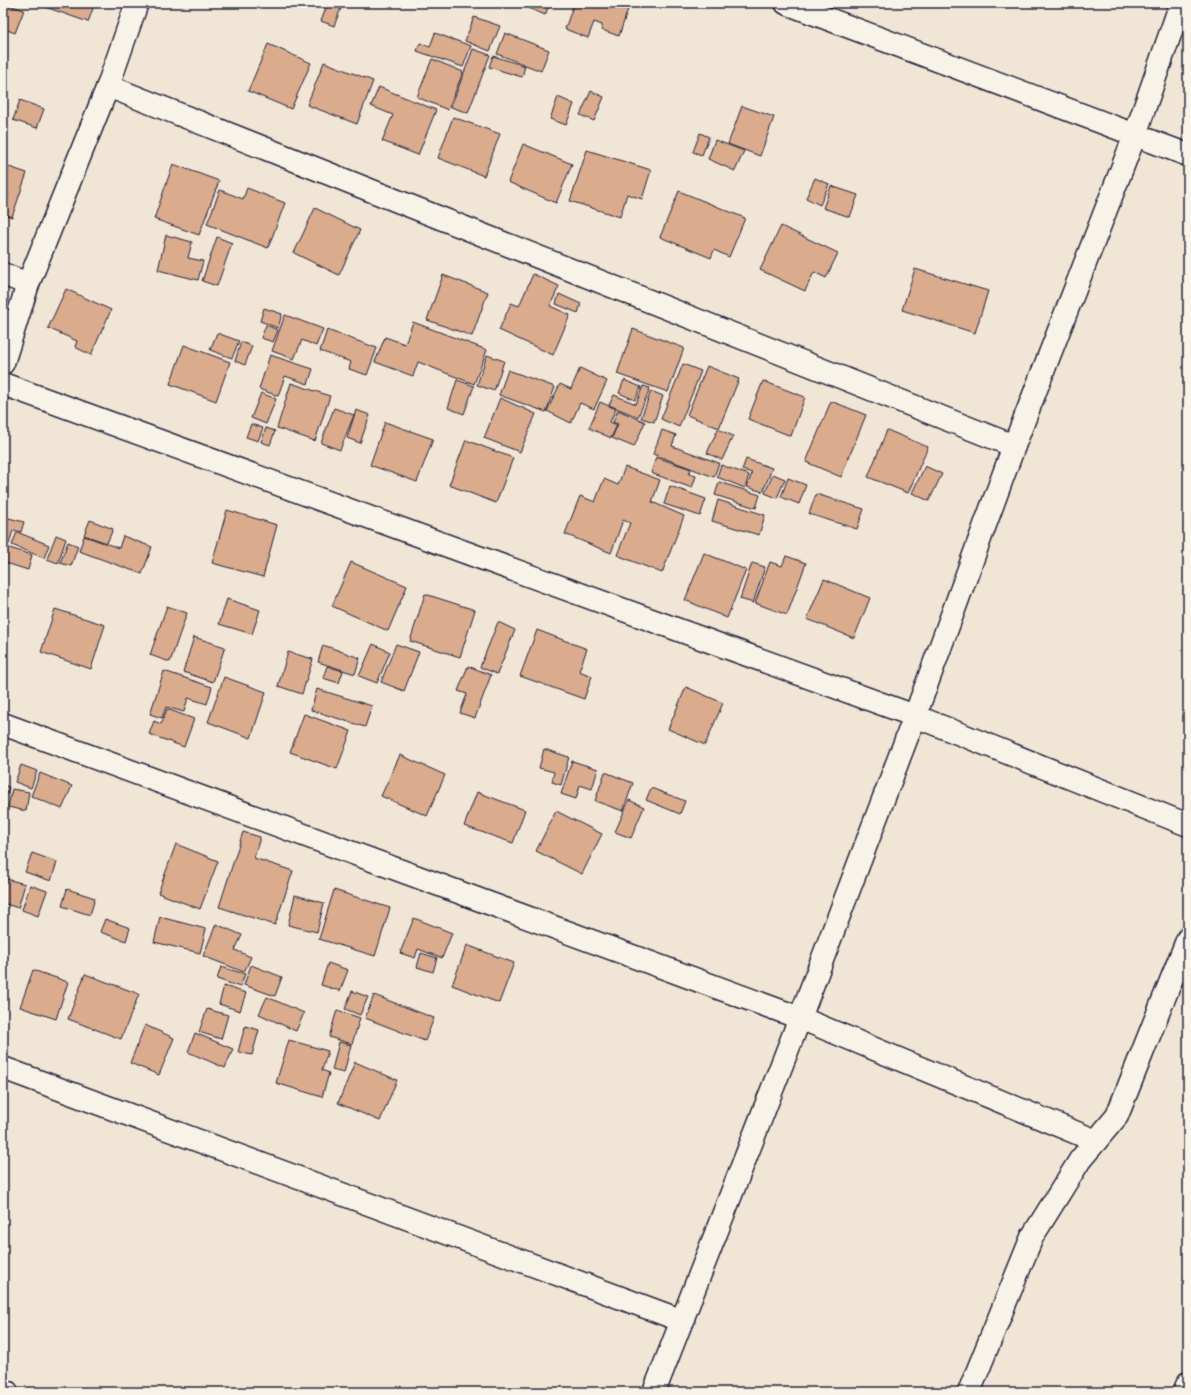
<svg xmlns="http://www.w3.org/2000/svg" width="1191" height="1395" font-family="Dekko,sans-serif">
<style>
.building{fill:#daab8c;stroke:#22223b}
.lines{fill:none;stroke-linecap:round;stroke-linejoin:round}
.minor-casing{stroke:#22223b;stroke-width:25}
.minor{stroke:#f7f3e8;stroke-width:22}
</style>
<rect width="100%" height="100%" fill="#f1e5d6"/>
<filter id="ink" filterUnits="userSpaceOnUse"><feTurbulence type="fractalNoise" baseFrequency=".025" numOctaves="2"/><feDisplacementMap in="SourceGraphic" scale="8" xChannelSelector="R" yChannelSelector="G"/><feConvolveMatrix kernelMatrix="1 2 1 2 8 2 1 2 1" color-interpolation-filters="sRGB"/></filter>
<g filter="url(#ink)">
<g class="building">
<path d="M3,3L24,10L15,33L5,29L3,34Z"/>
<path d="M34,3H95L88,22Z"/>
<path d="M328,3H343L334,26L321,21Z"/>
<path d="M517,3H550L545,15Z"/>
<path d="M574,3H630L619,36L602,30V25L594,22L588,38L565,29Z"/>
<path d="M474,17L500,26L490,51L465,41Z"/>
<path d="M435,33L471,46L463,67L417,51L420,43L430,47Z"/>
<path d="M505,33L549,50L541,71L497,54Z"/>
<path d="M268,44L311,63L291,109L248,91Z"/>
<path d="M473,49L490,55L468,113L451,107Z"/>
<path d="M493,56L525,66L522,77L489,67Z"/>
<path d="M432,59L463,72L448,110L417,97Z"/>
<path d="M324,62L373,81L357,124L307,105Z"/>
<path d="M379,87L436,110L418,155L382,141L393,115L371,106Z"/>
<path d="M591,91L604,97L594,121L580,115Z"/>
<path d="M558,97L574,104L566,125L550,119Z"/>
<path d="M20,100L44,109L37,128L13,120Z"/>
<path d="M742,106L774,117L760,156L728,144Z"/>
<path d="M453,117L500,134L484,176L438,158Z"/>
<path d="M700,133L709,137L702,155L693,152Z"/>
<path d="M715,140L744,151L735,171L708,159Z"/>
<path d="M523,144L572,164L556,203L508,182Z"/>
<path d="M587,150L651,170L642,199L627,194L620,217L570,201Z"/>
<path d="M173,164L219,181L199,235L154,219Z"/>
<path d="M3,165L27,173L12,217L3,214Z"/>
<path d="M815,178L829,184L820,205L806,198Z"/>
<path d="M831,186L858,195L850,217L823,208Z"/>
<path d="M247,188L285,203L268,248L207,224L220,190L243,199Z"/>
<path d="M679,191L745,218L729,257L714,250L711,258L660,237Z"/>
<path d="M315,208L360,230L339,275L294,253Z"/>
<path d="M781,226L838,253L826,278L814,272L805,291L760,270Z"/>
<path d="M166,235L192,242L188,258L203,261L198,280L158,270Z"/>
<path d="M217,237L232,243L217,286L202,281Z"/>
<path d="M915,269L988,291L975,333L902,310Z"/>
<path d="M533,274L559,286L550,306L570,315L553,355L499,330L511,303L519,306Z"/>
<path d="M443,275L488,292L472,336L427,320Z"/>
<path d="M66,289L111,310L91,355L75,347L77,341L48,328Z"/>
<path d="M559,294L581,304L578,313L556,304Z"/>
<path d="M264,308L282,314L278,328L260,321Z"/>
<path d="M285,315L323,329L316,346L302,340L294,359L272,351Z"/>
<path d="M413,322L487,350L474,384L418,362L413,376L375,362L385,337L405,344Z"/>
<path d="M266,325L278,330L273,342L261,338Z"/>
<path d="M633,329L684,348L668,392L617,374Z"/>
<path d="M327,330L377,348L367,375L349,369L351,362L320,351Z"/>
<path d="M217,333L239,341L232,358L210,350Z"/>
<path d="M241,342L252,346L245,365L235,361Z"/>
<path d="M184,345L230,362L216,401L170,384Z"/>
<path d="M270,355L313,369L308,384L285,376L278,396L259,389Z"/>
<path d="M487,355L504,361L494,391L477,385Z"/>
<path d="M683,364L701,371L679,427L661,419Z"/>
<path d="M707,366L739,379L719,428L687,415Z"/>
<path d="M580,368L607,381L594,409L580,403L571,423L547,411L560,384L571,389Z"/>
<path d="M508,370L555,387L546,412L499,395Z"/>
<path d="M457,380L474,386L464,414L448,408Z"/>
<path d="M624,380L641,387L635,400L619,393Z"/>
<path d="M763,381L805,397L791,436L748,419Z"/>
<path d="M291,383L330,396L315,441L277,428Z"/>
<path d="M643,386L650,388L638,417L609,405L614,395L636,404Z"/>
<path d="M651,391L663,396L654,422L641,418Z"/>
<path d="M261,393L276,399L266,424L251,418Z"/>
<path d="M500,398L536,414L520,452L484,438Z"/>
<path d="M831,401L866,415L841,477L806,462Z"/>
<path d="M600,402L616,409L610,422L617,425L611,438L589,428Z"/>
<path d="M334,408L354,415L340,450L321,443Z"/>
<path d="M356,410L370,415L360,443L347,438Z"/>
<path d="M618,410L645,422L634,447L612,438L618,424L613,422Z"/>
<path d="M385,422L433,439L417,482L370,465Z"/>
<path d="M251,424L263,428L258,441L246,437Z"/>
<path d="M266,428L275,431L270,445L261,442Z"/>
<path d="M718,429L733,436L722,460L707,453Z"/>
<path d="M662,430L676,435L672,446L719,463L714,477L653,454Z"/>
<path d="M887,430L928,447L908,493L868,477Z"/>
<path d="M466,440L513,458L496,503L449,485Z"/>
<path d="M656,457L691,469L689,474L696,476L692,488L651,473Z"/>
<path d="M746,459L772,468L763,492L747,487L752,473L742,470Z"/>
<path d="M721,465L749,475L745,488L717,477Z"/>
<path d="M925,466L942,474L929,501L912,493Z"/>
<path d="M625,467L660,480L652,502L684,516L662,573L617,555L630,523L623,520L611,553L565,534L580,496L595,502L604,479L618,485Z"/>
<path d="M773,474L785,479L777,498L765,493Z"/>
<path d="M788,478L806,485L799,504L781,497Z"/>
<path d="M719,482L760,495L756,508L715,495Z"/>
<path d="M670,486L706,499L700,516L664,504Z"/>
<path d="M816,494L864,509L857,529L809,514Z"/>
<path d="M718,500L765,515L759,535L712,521Z"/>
<path d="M227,510L277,525L263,577L212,563Z"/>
<path d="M5,517L24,522L21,532L13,530L9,544L3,542V525Z"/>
<path d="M90,520L113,529L107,543L84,535Z"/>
<path d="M17,532L49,545L44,558L12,545Z"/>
<path d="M56,535L66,539L58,563L47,559Z"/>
<path d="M84,536L119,548L123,536L152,547L142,574L79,551Z"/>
<path d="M68,542L78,546L71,566L60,563Z"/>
<path d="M3,546L32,555L28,570L3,562Z"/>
<path d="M704,553L746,570L727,618L685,600Z"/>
<path d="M786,556L806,563L787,615L755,603L770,562L782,566Z"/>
<path d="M351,562L407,586L388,631L332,606Z"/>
<path d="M752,563L765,567L753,603L740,599Z"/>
<path d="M824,579L870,598L854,638L807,619Z"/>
<path d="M425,594L475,610L460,657L410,641Z"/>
<path d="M227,599L260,610L252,634L219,624Z"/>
<path d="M167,606L187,613L170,662L150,655Z"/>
<path d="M55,609L105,625L91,669L41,652Z"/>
<path d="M498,622L515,630L497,674L480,667Z"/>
<path d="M537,630L587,649L579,671L592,676L584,699L520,676Z"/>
<path d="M194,637L225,647L213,682L183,672Z"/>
<path d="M373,644L390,652L377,683L359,676Z"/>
<path d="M396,644L419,652L404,691L381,682Z"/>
<path d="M323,645L360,658L355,674L318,662Z"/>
<path d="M288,652L313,659L302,694L278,686Z"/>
<path d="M327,666L343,671L339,683L323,678Z"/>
<path d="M468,666L491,675L475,718L460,713L467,694L458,691Z"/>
<path d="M164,671L212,687L207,704L188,698L184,712L166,707L162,718L150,714Z"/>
<path d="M224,677L266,692L251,738L208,722Z"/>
<path d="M686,687L723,703L705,745L668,729Z"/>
<path d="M317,689L372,706L365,727L311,710Z"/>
<path d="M167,709L194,719L184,747L149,734L154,721L161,724Z"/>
<path d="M304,714L351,731L337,769L290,752Z"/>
<path d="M544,749L569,757L561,785L552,782L554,772L539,768Z"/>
<path d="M400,755L445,775L427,816L381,796Z"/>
<path d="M572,761L598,769L592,789L580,785L576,799L561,794Z"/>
<path d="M21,765L37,771L31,788L15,782Z"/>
<path d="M605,772L633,783L623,811L595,801Z"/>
<path d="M40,773L72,786L62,809L31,796Z"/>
<path d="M3,785L9,787L3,806Z"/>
<path d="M651,788L685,801L680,814L646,800Z"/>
<path d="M12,789L29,792L26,811L8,807Z"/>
<path d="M477,792L525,810L513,843L464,826Z"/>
<path d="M629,800L644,807L631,838L615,832Z"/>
<path d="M556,811L602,834L582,874L536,851Z"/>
<path d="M243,832L260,837L254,858L293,871L275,925L219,907Z"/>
<path d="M176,844L218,861L200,909L158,893Z"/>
<path d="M32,853L57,862L51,881L25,872Z"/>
<path d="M3,878L25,884L18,908L3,903Z"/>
<path d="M30,885L47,891L38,916L22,910Z"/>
<path d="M67,889L95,898L90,915L62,906Z"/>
<path d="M334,890L390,908L375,956L319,939Z"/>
<path d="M295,895L324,903L317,932L288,925Z"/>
<path d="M160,917L206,929L200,953L154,942Z"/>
<path d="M414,918L452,933L442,958L418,949L415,958L400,953Z"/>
<path d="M105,919L130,928L126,941L100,932Z"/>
<path d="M216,924L242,935L235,950L251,957L244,972L203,956Z"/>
<path d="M467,945L514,963L499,1003L452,985Z"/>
<path d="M421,953L437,958L433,972L417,967Z"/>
<path d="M328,963L348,970L340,991L321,985Z"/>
<path d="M251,965L282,977L275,996L244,985Z"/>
<path d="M221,967L245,974L240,987L217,979Z"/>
<path d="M33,970L68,982L56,1019L20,1007Z"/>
<path d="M85,974L139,994L121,1039L68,1019Z"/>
<path d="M224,986L246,993L240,1011L219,1004Z"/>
<path d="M352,991L368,997L360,1015L345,1009Z"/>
<path d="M374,995L434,1018L425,1041L365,1018Z"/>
<path d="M267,997L304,1013L296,1031L259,1014Z"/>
<path d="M207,1009L228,1015L221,1039L199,1032Z"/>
<path d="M337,1010L360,1018L352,1044L329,1037Z"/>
<path d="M145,1025L174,1038L159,1075L130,1063Z"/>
<path d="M245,1026L259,1030L252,1055L238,1052Z"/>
<path d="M195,1033L233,1049L225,1068L188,1052Z"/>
<path d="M289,1040L328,1051L322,1070L329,1073L322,1097L276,1083Z"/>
<path d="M339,1042L351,1045L344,1073L332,1070Z"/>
<path d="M355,1062L397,1080L380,1121L338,1103Z"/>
</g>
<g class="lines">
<g class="minor-casing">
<g id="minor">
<path d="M786,3L1188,155"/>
<path d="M108,86L1014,446"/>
<path d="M3,274L28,284"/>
<path d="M3,363L28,284L108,86L137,3"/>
<path d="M3,384L915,716L1188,825"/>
<path d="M3,724L800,1018L1096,1141"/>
<path d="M3,1068L683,1321"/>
<path d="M3,1390L7,1392"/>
<path d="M654,1392L800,1018L915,716L1014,446L1135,135L1181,3"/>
<path d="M969,1392L1032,1237L1080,1160L1117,1116L1188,938"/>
<path d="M1184,1392L1188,1383"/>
</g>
</g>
<use href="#minor" class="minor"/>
</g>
</g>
<rect width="1191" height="1395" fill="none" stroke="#f7f3e8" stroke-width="16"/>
<rect x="8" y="8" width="1175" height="1379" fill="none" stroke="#22223b" stroke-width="1.5" filter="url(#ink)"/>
</svg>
